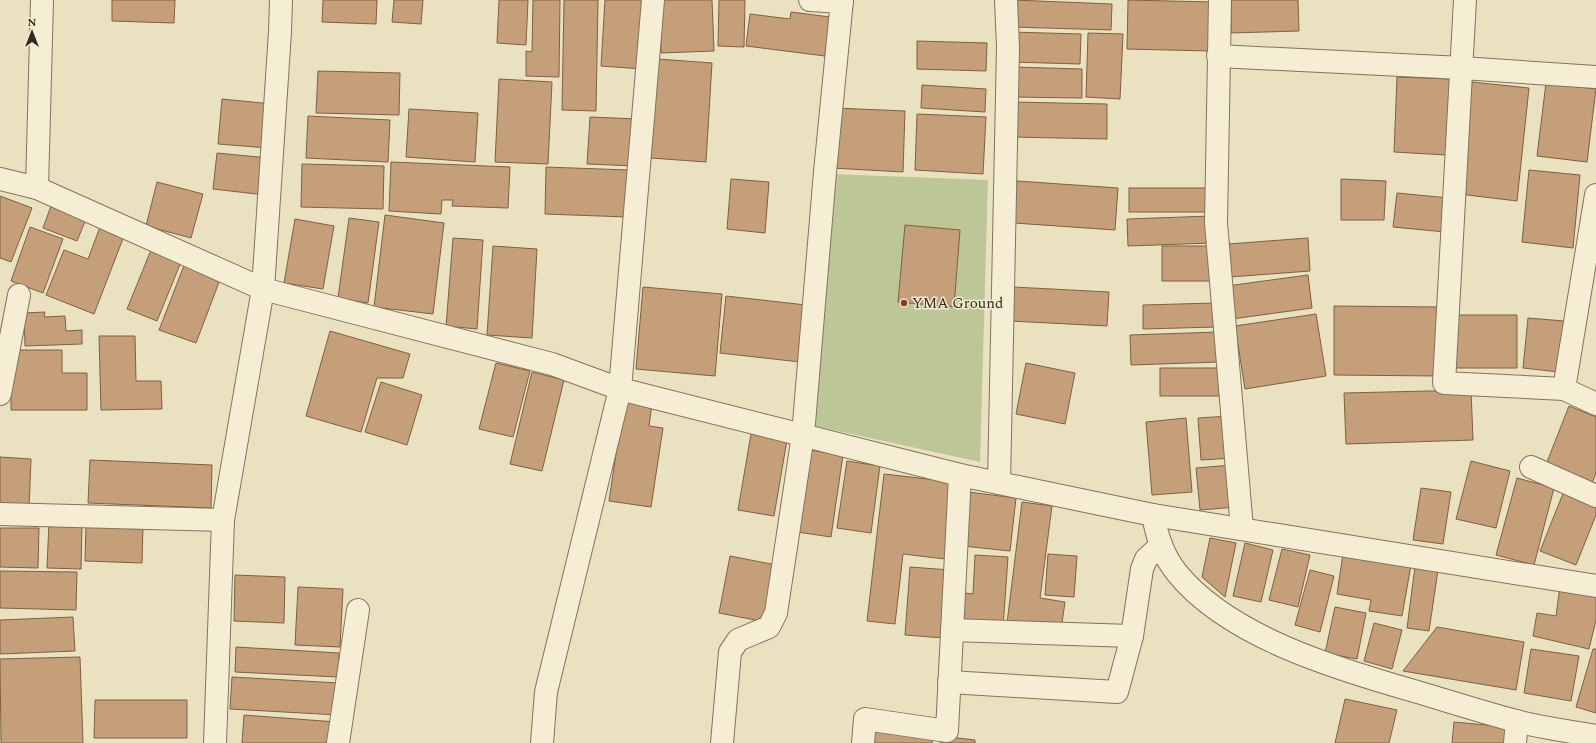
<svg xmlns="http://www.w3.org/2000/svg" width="1596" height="743" font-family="Spectral,serif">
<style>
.green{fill:#bdc697}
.building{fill:#c59f7a;stroke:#7f5f42}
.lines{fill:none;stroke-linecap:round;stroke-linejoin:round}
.minor-casing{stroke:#82735a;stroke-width:24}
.minor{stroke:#f5eed4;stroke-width:22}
.poi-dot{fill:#8b3730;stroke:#f2ebd0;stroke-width:1.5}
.labels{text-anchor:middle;stroke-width:3;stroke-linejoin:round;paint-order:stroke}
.poi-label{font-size:15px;fill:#33291d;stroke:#f2ebd0;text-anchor:start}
</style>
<rect width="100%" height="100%" fill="#eae1c1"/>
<path class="green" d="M831,174L988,180L980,462L815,426Z"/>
<g class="building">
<path d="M112,0H175L174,23L112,21Z"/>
<path d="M323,0H377L376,24L322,22Z"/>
<path d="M394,0H423L421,24L392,22Z"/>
<path d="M499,0H528L526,45L497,43Z"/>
<path d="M533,0H560L559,77L526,76V51L532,52Z"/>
<path d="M564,0H598L596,111L562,110Z"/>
<path d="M605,0H647L642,69L601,66Z"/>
<path d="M660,0H712L714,51L661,53Z"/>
<path d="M719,0H745L744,47L718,46Z"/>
<path d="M1013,0L1112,4L1111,30L1012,27Z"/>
<path d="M1128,0L1212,2L1210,51L1127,49Z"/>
<path d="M1231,0H1298L1299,31L1231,33Z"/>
<path d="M791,12L830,17L825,56L746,46L750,14L790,19Z"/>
<path d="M1011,32L1081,34L1080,64L1010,62Z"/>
<path d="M1088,33L1123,34L1120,99L1086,97Z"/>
<path d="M917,41L987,43L986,71L917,69Z"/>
<path d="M658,59L712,63L706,162L651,158Z"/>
<path d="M1013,67L1082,69V98L1012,97Z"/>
<path d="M318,71L400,73L399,115L316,113Z"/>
<path d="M1397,77L1450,79L1447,155L1394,152Z"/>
<path d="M499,79L552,82L548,164L495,162Z"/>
<path d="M1472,82L1529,88L1517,201L1459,194Z"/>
<path d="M1546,83L1596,89L1587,162L1537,156Z"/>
<path d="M922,85L986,89L985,112L921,108Z"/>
<path d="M222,99L272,104L268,148L218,144Z"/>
<path d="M1013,102L1107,104V139L1012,137Z"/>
<path d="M835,108L905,111L903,172L832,168Z"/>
<path d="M409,109L478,113L475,162L406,157Z"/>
<path d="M917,114L986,117L983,174L915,170Z"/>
<path d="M308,116L390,120L388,162L306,158Z"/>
<path d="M590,117L639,119L636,166L587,164Z"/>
<path d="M217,153L269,158L265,195L213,189Z"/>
<path d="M391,162L510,167L508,208L452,206L453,200H442L441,214L389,211Z"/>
<path d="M302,164L384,166L383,209L301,207Z"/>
<path d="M546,167L628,170L627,217L545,214Z"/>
<path d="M1529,170L1580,175L1573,248L1522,242Z"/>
<path d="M731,179L769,182L765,233L727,229Z"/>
<path d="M1341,179L1386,181L1384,220H1341Z"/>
<path d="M1017,181L1118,188L1115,230L1014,223Z"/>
<path d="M157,182L203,194L191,238L146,226Z"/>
<rect x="1129" y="188" width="82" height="24"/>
<path d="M1397,193L1449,198L1445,232L1393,227Z"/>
<path d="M0,196L32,208L11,262L0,258Z"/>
<path d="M51,206L86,219L77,241L43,228Z"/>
<path d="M385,215L444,223L433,314L374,307Z"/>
<path d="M1211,216L1212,243L1128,246L1127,219Z"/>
<path d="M349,218L379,222L368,303L338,298Z"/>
<path d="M295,219L334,226L323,289L284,283Z"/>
<path d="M905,225L960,230L954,307L898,302Z"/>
<path d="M30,227L63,239L43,293L11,281Z"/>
<path d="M100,227L124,236L94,314L46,295L64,250L88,259Z"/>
<path d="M453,238L483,240L477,329L446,326Z"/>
<path d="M1308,238L1310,271L1230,277L1228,244Z"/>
<path d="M493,246L537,249L532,338L487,335Z"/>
<rect x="1162" y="246" width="51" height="35"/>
<path d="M151,250L181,262L157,321L127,309Z"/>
<path d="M185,263L221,277L196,343L159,330Z"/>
<path d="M1308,275L1312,308L1232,319L1227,286Z"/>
<path d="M643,287L722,294L715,376L636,369Z"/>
<path d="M1013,287L1109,292L1107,326L1010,321Z"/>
<path d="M726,296L806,305L800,362L720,353Z"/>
<path d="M1215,303L1216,327L1143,329V305Z"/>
<path d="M1334,306L1439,307L1438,376L1334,375Z"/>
<path d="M45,312L44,317L65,316L66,331L82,330V344L25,346L24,313Z"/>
<path d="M1316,314L1326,376L1245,389L1235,326Z"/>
<path d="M1455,315H1517V368H1454Z"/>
<path d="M1528,318L1564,321L1559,372L1523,368Z"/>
<path d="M330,331L410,354L403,378H377L361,432L306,416Z"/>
<path d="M1218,332L1219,362L1131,365L1130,335Z"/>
<path d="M99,336H135L136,381H161L162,409L101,410Z"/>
<path d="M11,350H62V373H87V410H11Z"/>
<path d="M496,363L530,371L513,437L479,429Z"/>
<path d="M1026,363L1075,373L1065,424L1016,414Z"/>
<rect x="1160" y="368" width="60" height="28"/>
<path d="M532,372L564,380L542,471L510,464Z"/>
<path d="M381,382L422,395L407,445L365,432Z"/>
<path d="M1471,390L1473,440L1346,444L1344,393Z"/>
<path d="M624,400L652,404L649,426L663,428L651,507L609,501Z"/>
<path d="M1569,406L1596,417V473L1591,486L1545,467Z"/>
<path d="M1230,416L1233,458L1201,460L1198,418Z"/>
<path d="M1186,418L1192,492L1152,495L1146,422Z"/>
<path d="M751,434L787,440L774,516L738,510Z"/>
<path d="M809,450L843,455L831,537L797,532Z"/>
<path d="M0,457L31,459L29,508L0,506Z"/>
<path d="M90,460L212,465L211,508L88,503Z"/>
<path d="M847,461L880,466L871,533L837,528Z"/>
<path d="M1471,461L1510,471L1496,528L1456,519Z"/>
<path d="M1232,465L1236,507L1200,510L1196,468Z"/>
<path d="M884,474L954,482L945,559L903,554L895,624L867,621Z"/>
<path d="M1517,478L1554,488L1534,565L1496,555Z"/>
<path d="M1421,488L1451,492L1443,544L1413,540Z"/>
<path d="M1564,491L1596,504V515L1576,565L1540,551Z"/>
<path d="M968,492L1016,498L1010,551L963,546Z"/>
<path d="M1022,502L1052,506L1040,598L1065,602L1061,630L1007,623Z"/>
<path d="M49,522L82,524L81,569L47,568Z"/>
<path d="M86,524L143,525L142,563L85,561Z"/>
<path d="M0,528H39L38,568L0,567Z"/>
<path d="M1210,538L1236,543L1225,597L1202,577Z"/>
<path d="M1245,543L1273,550L1261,602L1233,596Z"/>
<path d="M1282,549L1310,555L1298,607L1269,600Z"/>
<path d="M1048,554L1077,556L1074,597L1045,595Z"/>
<path d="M1343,554L1411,565L1402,616L1369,611L1371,600L1337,594Z"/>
<path d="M975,555L1008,557L1003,628L956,625L958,592L973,594Z"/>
<path d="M730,556L776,565L765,622L719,613Z"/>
<path d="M910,567L950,570L944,638L905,635Z"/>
<path d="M1415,567L1438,570L1429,631L1407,628Z"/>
<path d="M1310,570L1334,576L1320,632L1295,625Z"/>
<path d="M0,571L77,572L76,610L0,608Z"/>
<path d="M235,575L285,577L284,623L234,621Z"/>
<path d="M1560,586L1596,595V620L1589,649L1533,636L1537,613L1556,616Z"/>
<path d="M298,587L343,589L340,647L295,645Z"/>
<path d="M1335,607L1366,613L1357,659L1325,653Z"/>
<path d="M73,617L75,651L0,654V620Z"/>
<path d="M1374,623L1402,630L1392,669L1364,661Z"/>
<path d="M1437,627L1524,642L1516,690L1403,671Z"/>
<path d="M236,647L339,653L338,677L235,672Z"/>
<path d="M1531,649L1579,656L1571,701L1524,693Z"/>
<path d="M1593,649H1596V713L1576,707Z"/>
<path d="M80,657L83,743H1L0,659Z"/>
<path d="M232,677L339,683L338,715L230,709Z"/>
<path d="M1345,699L1397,710L1389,743H1335Z"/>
<path d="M95,700H187V738H94Z"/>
<path d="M244,715L336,722L334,743H242Z"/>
<path d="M1454,722L1507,727L1505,743H1452Z"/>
<path d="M870,730L933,735L932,743H869Z"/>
<path d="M940,736L975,740V743H940Z"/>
</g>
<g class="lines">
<g class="minor-casing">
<g id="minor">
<path d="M810,0L842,2"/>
<path d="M1220,0L1216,223L1242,529"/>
<path d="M1465,0L1444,383L1564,389"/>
<path d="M1218,56L1462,68L1596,77"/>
<path d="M0,179L37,188L263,289L552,364L620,389L960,475L1153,515C1157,537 1163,556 1177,573C1229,637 1337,669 1414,691C1448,701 1482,712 1516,721C1542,728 1569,731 1596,736"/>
<path d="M37,188L42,0"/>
<path d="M1596,195L1564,389L1596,404"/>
<path d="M0,394L19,295"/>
<path d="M1531,467L1596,496"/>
<path d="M999,483L1008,47L1006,0"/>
<path d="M0,514L223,520"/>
<path d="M1153,515L1596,586"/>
<path d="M952,630L1132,636"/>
<path d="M949,682L1117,692L1132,636L1142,569L1146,559L1161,545"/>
<path d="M215,743L223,520L263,289L280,32L281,0"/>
<path d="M338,743L358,610"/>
<path d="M542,743L546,692L620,389L653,0"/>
<path d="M722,743L730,652L738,640L769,627L776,613L803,435L825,172L842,0"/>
<path d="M863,743L865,719L947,731L960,475"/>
<path d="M1515,743L1517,721"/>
</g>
</g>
<use href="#minor" class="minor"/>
</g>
<circle class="poi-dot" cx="904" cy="303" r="4"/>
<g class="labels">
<g class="poi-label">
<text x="912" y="308">YMA Ground</text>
</g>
</g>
<g transform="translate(32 32)" stroke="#f2ebd0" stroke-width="3" paint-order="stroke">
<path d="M0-3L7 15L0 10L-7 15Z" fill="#33291d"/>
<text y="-6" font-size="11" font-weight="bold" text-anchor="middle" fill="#33291d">N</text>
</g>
</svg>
